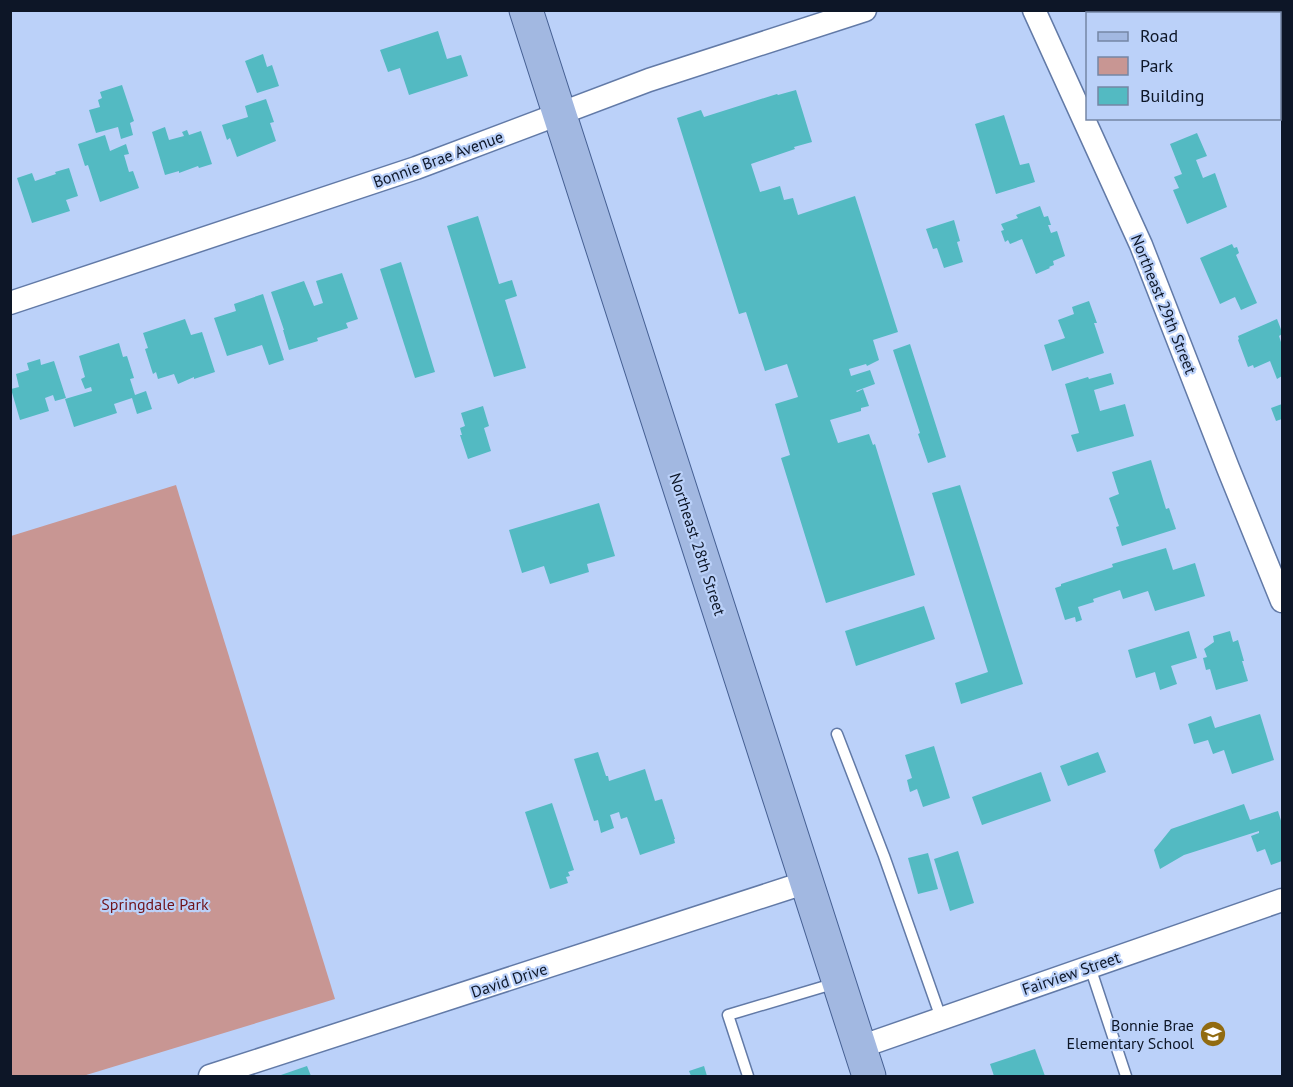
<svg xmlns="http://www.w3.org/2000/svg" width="1293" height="1087" font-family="'PT Sans',sans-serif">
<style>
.green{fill:#c89693}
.building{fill:#53bac2}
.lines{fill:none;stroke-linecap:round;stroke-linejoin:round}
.lane-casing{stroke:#627aa7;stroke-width:13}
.street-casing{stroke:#627aa7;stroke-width:25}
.primary-casing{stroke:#466093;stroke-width:35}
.lane{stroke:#fff;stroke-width:10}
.street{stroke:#fff;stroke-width:22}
.primary{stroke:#a2b8e1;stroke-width:33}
.labels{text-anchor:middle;stroke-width:4.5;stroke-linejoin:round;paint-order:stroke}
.street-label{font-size:16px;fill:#0d1627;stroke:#bbd1f9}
.park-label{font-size:16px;fill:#70141b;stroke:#bbd1f9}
.poi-label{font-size:16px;fill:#0d1627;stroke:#bbd1f9;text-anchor:end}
</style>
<rect width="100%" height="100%" fill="#bbd1f9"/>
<path class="green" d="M176,485L335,999L83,1076H11V536Z"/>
<g class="building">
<path d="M1099,10H1138L1132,14H1100Z"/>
<path d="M1151,10H1187L1188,14H1144Z"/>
<path d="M438,31L447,59L461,55L468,76L409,95L400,68L388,72L380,50Z"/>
<path d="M263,54L267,67L272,65L279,86L257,93L245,61Z"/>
<path d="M122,85L134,121L130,123L133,135L121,139L118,127L96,133L89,110L100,107L98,100L102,98L100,92Z"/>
<path d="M796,90L812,142L794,147L795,149L751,164L760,192L780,186L784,200L793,198L798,215L855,196L898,332L873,340L879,360L867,366L866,364L849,369L851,376L870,370L875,384L856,391L857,392L863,389L869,406L861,408V411L830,420L838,443L869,434L873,445L875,444L915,575L826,603L781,458L790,455L775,404L798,397L787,364L765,371L746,312L739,314L677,118L701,110L704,117L777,94L778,95Z"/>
<path d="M266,99L274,122L270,123L276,141L237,157L230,138L227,140L222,125L248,117L245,106Z"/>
<path d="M1004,115L1020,165L1029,163L1035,182L996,194L975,124Z"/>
<path d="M165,127L169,140L184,136L182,132L187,130L189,135L201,131L212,164L199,168L198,166L179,173V171L165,175L152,132Z"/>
<path d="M1197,133L1207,156L1196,160L1203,178L1215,173L1227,207L1187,224L1173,190L1179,188L1174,177L1182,174L1170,144Z"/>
<path d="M105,135L110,151L126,144L129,154L124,155L129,172L133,171L139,188L100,202L88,165L85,166L78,144Z"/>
<path d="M69,168L78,196L66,200L70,211L32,223L17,178L32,173L35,181L56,174L55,172Z"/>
<path d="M1040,206L1044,217L1048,216L1051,225H1048L1051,233L1057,231L1065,256L1053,261L1054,265L1049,267L1050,268L1036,274L1022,239L1010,244L1008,240L1005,242L1001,231L1004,230L1001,224L1018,218L1016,215Z"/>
<path d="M478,216L499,284L512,280L517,296L505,300L526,368L494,377L447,226Z"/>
<path d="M954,220L960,241L957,242L963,262L944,268L937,248L933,249L926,229Z"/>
<path d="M1232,244L1234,248L1237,247L1239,253L1236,255L1257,303L1241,310L1235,297L1220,304L1200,258Z"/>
<path d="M401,262L435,372L415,378L380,269Z"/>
<path d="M342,273L358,319L346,323L348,328L317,338L318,341L289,350L283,330H284L271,292L304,281L314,306L323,303L316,281Z"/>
<path d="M263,294L284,360L269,365L262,345L227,356L214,318L236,311L234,304Z"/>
<path d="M1089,301L1097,323H1094L1104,353L1052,371L1044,345L1065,338L1058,320L1074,314L1072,307Z"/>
<path d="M185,319L191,335L202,332L215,372L194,379V377L178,384L174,374L158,379L156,372L153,374L145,349L148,348L143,333Z"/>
<path d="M1277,319L1282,332V334L1279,336L1282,345V376L1277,379L1270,361L1254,368L1253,365L1248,367L1238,340L1239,339L1238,336Z"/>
<path d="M119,343L123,357L127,356L134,378L130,379L135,395L146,391L152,409L137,414L132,398L114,404L117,413L74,427L65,399L92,391L91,387L85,389L81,379L85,377L79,356Z"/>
<path d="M910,344L946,457L928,463L918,434L920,433L893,350Z"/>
<path d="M40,359L41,365L54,361L66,398L55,401L53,395L45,398L49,411L20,420L11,389L19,387L16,374L29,370L27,363Z"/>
<path d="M1111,373L1114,384L1094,390L1100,411L1125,404L1134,436L1077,452L1071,435L1079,433L1065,384L1088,377L1089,379Z"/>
<path d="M1282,404V419L1276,421L1271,408Z"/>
<path d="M483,406L489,426L484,428L491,451L468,459L460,435H462L460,428L465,426L461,413Z"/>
<path d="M1151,460L1166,509L1169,508L1176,529L1122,546L1116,527L1119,526L1109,498L1119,494L1112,472Z"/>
<path d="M960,485L1023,684L961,704L955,683L988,672L932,493Z"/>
<path d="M599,503L615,556L587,564L589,572L550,584L544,566L522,573L509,530Z"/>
<path d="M1166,548L1173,570L1195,563L1205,596L1155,611L1148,591L1123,599L1120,590L1093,599L1094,602L1078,607L1082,620L1076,622L1075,617L1065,620L1055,588L1061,586V584L1113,567L1112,564Z"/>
<path d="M924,606L935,639L856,666L845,631Z"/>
<path d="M1189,631L1197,658L1171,666L1177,684L1160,690L1155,672L1136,678L1128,650Z"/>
<path d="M1230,631L1233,642L1238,640L1244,661H1242L1248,681L1216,690L1210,669L1206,670L1203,658L1207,657L1204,649L1214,642L1213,636Z"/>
<path d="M1260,714L1274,760L1232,774L1224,750L1213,754L1208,740L1194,744L1188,724L1211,716L1215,728Z"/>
<path d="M934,746L950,798L923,807L917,789L910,792L907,780L912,778L905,755Z"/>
<path d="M598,752L606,776H608L609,781L645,769L655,801L662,799L675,839H674L675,843L640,855L627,817L621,819L619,812L610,815L614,828L601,833L598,820L594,821L574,759Z"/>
<path d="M1098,752L1106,772L1068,786L1060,766Z"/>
<path d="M1041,772L1051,801L982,825L972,797Z"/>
<path d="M552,803L574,870L568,872L570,876L566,877L568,883L550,889L525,812Z"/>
<path d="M1244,804L1250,820L1278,811L1282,824V861L1271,865L1265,849L1257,852L1251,836L1259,833V831L1184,855L1160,869L1154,850L1171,829Z"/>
<path d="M958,851L974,903L950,911L934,859Z"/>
<path d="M928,853L938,889L918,894L908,858Z"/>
<path d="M1035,1049L1045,1076H994L990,1064Z"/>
<path d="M307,1066L311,1076H278Z"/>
<path d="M704,1066L707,1076H691L689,1071Z"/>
</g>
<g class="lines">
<g class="lane-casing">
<g id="lane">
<path d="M837,734L884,856L941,1018"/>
<path d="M1090,967L1126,1076"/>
<path d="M748,1076L728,1015L836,983"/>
</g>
</g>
<g class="street-casing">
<g id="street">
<path d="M1034,10L1141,245L1228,468L1282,601"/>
<path d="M10,303L416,168L649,80L865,10"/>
<path d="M860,1047L1282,900"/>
<path d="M210,1076L807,882"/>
</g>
</g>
<g class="primary-casing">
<path id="primary" d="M526,10L869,1076"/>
</g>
<use href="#lane" class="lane"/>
<use href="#street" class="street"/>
<use href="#primary" class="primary"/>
</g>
<defs>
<g id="school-disc" transform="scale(1.35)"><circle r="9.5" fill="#916b11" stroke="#bbd1f9"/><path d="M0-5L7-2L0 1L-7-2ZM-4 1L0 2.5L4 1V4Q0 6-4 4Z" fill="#fff"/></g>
</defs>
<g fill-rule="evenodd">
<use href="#school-disc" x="1213" y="1034"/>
</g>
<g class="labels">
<g class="street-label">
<text transform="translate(438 159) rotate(-20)" y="6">Bonnie Brae Avenue</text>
<text transform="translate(1164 304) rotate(68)" y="6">Northeast 29th Street</text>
<text transform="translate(698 544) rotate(72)" y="6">Northeast 28th Street</text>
<text transform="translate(1071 973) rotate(-19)" y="6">Fairview Street</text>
<text transform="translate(509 980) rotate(-18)" y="6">David Drive</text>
</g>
<g class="park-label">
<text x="155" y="910">Springdale Park</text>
</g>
<g class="poi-label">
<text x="1194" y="1031">Bonnie Brae<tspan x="1194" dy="18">Elementary School</tspan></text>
</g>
</g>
<rect width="1293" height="1087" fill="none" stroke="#0d1627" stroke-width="24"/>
<rect x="1086" y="12" width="195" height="108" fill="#bbd1f9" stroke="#7586a5" stroke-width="1.5"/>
<rect x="1098" y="32" width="30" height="9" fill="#a2b8e1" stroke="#7586a5" stroke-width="1.5"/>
<text x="1140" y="42" font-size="18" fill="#0d1627">Road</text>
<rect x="1098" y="57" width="30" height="18" fill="#c89693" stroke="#7586a5" stroke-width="1.5"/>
<text x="1140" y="72" font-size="18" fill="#0d1627">Park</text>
<rect x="1098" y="87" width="30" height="18" fill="#53bac2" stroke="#7586a5" stroke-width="1.5"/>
<text x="1140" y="102" font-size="18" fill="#0d1627">Building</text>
</svg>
